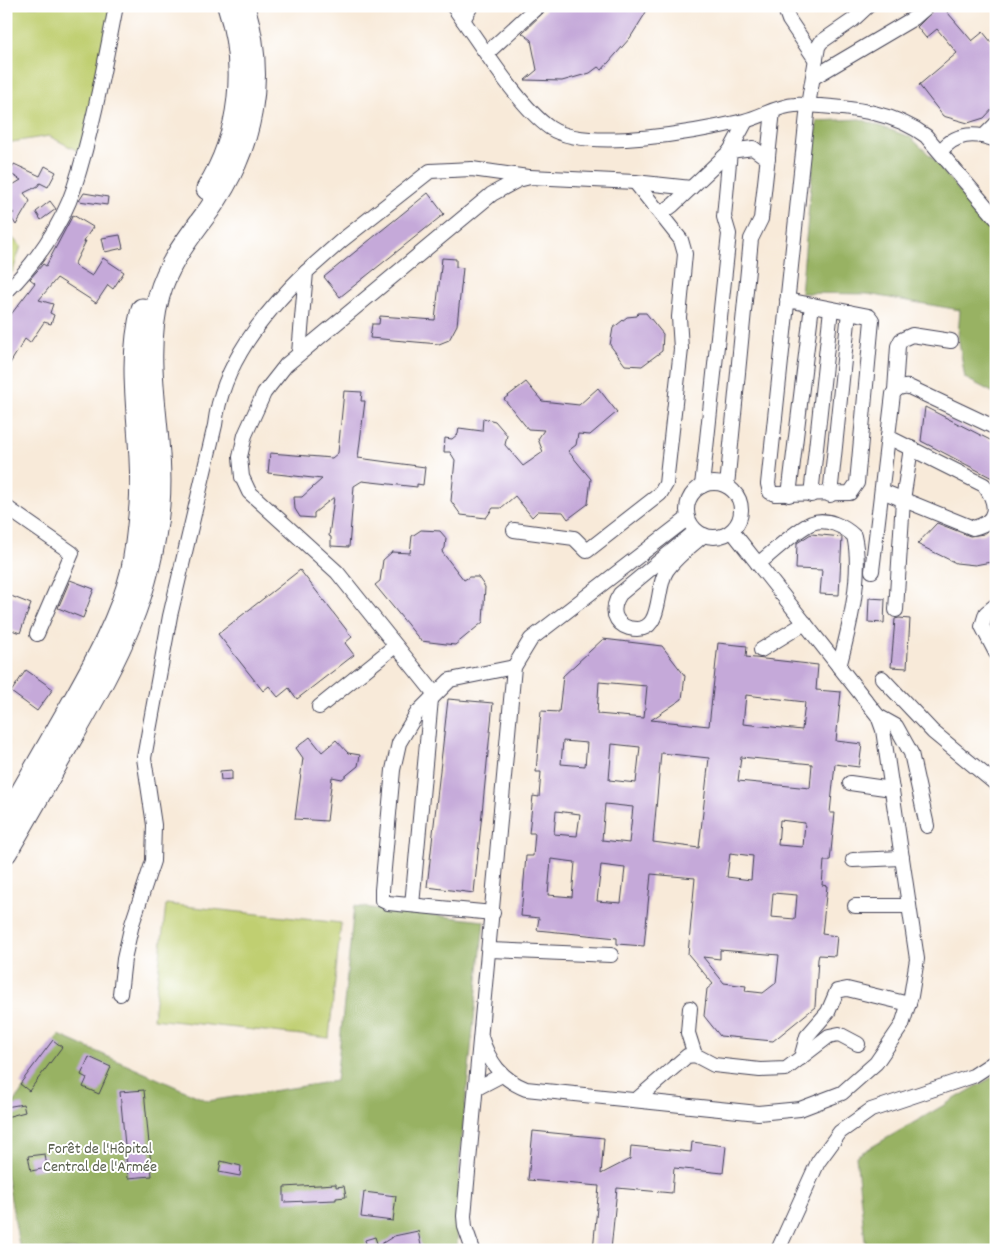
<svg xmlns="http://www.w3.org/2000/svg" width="1002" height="1256" font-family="Dekko,sans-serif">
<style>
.green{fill:#c0cf71;stroke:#717856}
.forest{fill:#98b263;stroke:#5d6a4f}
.building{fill:#c5a9d9;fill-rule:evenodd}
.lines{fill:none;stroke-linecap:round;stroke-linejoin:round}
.minor-casing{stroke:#424053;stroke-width:16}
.highway-casing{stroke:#424053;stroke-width:23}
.minor{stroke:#fff;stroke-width:14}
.highway{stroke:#fff;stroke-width:21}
.labels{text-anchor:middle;stroke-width:4;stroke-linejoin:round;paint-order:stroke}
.park-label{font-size:16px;fill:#595f4e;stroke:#fff}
</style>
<rect width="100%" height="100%" fill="#fff"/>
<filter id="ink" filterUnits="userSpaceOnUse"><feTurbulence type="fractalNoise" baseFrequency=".02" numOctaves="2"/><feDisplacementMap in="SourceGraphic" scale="10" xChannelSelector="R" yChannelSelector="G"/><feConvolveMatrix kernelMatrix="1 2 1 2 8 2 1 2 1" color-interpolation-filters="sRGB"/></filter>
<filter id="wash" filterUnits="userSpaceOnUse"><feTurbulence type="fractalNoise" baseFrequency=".0096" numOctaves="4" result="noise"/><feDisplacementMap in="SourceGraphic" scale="20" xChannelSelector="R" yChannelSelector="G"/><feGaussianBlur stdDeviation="1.12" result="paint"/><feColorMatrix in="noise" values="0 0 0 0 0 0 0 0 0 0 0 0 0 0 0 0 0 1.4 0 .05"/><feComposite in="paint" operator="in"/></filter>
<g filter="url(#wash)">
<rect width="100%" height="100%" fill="#f8ead9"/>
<g class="green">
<path d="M6,6H114L80,152L49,136L6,143Z"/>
<path d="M6,232L21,246L13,271L6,277Z"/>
<path d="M166,904L341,923L329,1038L153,1019Z"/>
</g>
<g class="forest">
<path d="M860,119L910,137L931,156L996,236V394L965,378L958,336L960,310L867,294L801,293L817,121Z"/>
<path d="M354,906L484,921L460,1157L457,1250H20L6,1172V1115L59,1035L208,1101L336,1081Z"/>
<path d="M996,1075V1250H866L856,1156Z"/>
</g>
<g id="blocks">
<g class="building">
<path d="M547,6H647L645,14L630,38L602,70L598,67L590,73L562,81L525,80L537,70L531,40L522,33L544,12Z"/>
<path d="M938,6H942L972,41L983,32L996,48V57L992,60L996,68V105L984,118L968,123L943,116L919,85L957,53L937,29L926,38L917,27Z"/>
<path d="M14,164L40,176L45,166L56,172L48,187L40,183L38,186L24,193L30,201L16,225L10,216L14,213L6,206L11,200L6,189L21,180L9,173Z"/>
<path d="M84,193L108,197L107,205L79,201Z"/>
<path d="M428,193L444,214L340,297L324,277Z"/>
<path d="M50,201L56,209L41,220L36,212Z"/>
<path d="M73,215L93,227L83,242L86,241L74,265L92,276L103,258L124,272L113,289L108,285L96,303L57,278L39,300L53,304L50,313L54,315L51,324L44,322L30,343L25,339L6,370V321L35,283L30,279L43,264L46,266Z"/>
<path d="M120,235L123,248L105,252L102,238Z"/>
<path d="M442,258L456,259V267L463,268L457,325L449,340L439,344L370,338L372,324H379L380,316L435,320Z"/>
<path d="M638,313H646L663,334L662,351L642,366L625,365L610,345L613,328L627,317L637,316Z"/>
<path d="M526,382L542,401L579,405L598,388L617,412L590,435L578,434L576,445L568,451L591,479L588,504L568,519L563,512L538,511L532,517L515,496L501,508H493L486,518L461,515L451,501L455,460L450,452H444L445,438L452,439L458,434L459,428L482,431L483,418L495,421L507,435L505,445L523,466L543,452L538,439L544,430L528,429L504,399Z"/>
<path d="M344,391L362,392L361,401H365L358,458L425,467L423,485L417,484V487L362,481L354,486L349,547L331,546V537L329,536L334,497L314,513V518L300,517L295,509L294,497H302L322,479L268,473L270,453L332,458L338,453Z"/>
<path d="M925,407L996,443V480L921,441Z"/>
<path d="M937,523L970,536L984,534L996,525V561L975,565L956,563L917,544Z"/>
<path d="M421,530L440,531L446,538L445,548L442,552L464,580L469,577H478L485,587L483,622L455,645L421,641L375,585L380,581L383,560L392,552L410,553L412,536Z"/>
<path d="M811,534L842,537L839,595L820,594L822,570L796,569L797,543Z"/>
<path d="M300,570L352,637L345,643L354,655L297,699L289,688L278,697L269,686L263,691L218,634Z"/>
<path d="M70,580L94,589L83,618L58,608Z"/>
<path d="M6,594L31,604L20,633L6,628Z"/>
<path d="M869,598L885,599L884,623L868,622Z"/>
<path d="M899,618L910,619L907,668L891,667L895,619Z"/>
<path d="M603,639L662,646L685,676L682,699L651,720L709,726L718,643L747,646L746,657L818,665L816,690L841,692L836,741L862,744L859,767L835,764L830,813H835L830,861H824L822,885L827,886L822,934L837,936L835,956L819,955L818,959L815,1007L773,1041L720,1036L704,1016L707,989L713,984L688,954L695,878L651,874L644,946L617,944V938L537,930L539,918L521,916L526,856H533L535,833H529L533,796L539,797L541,772H536L541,711L559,712L563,676ZM599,682L647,686L644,718L597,714ZM746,695L805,702L802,730L743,724ZM563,741L587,743L585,766L561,764ZM612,744L640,747L636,783L609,780ZM661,753L709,758L699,848L653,842ZM741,757L812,764L810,788L738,781ZM605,804L633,807L629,843L602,840ZM556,811L580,814L577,836L554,834ZM780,820L805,823L803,847L778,845ZM730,853L753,856L751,880L727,877ZM551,859L575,862L572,897L548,895ZM601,865L625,868L621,903L597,901ZM773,893L797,895L795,919L771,917ZM720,950L779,955L776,983L763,993L745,991L746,986L724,983L703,957L720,959Z"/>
<path d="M26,670L53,689L37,711L11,692Z"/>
<path d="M448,699L493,703L474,893L427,887Z"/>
<path d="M310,737L322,752L336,740L348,753L360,755L358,766L342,779L332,777L327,821L295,819L303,758L296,748Z"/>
<path d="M232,770V779L221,780L220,771Z"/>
<path d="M53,1040L62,1047L29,1091L20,1084Z"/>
<path d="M89,1057L111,1067L99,1094L83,1087L87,1078L81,1075Z"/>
<path d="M144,1090L152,1176L128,1178L120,1092Z"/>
<path d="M23,1104L25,1112L6,1117V1107Z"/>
<path d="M533,1131L604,1138L601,1174L630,1159L631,1146L691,1152L692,1142L726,1146L723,1173L674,1168L672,1193L617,1188L611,1250H593L599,1186L528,1180Z"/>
<path d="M45,1154L47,1168L31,1171L28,1156Z"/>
<path d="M221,1161L241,1166L240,1176L219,1172Z"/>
<path d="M336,1184V1187L344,1186L346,1197L336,1198V1200L284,1202V1187Z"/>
<path d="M364,1192L396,1196L393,1221L361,1217Z"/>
<path d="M418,1231L422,1250H368L365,1240L375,1237L378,1246L394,1236Z"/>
</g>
</g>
</g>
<g filter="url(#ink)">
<use href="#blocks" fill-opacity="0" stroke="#424053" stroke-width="1"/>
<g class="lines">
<g class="minor-casing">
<g id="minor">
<path d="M453,6C478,40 518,106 550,128C588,153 701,131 744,121C761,117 777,106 795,105C803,104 813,106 821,106C858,109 895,113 926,136L996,218"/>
<path d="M784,6L789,20L816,60"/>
<path d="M463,20L471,6"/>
<path d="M487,53L538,6"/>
<path d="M814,77L914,18L928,6"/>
<path d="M984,136L996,124"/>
<path d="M941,151C955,133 974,132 996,140"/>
<path d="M662,213L673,205L730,151L746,121"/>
<path d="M6,292C34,265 62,225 74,188C93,129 104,67 116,6"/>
<path d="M787,300L869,316L872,320L857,483L850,493L775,494L770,492L768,484L808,105L818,47L821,42L853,20L868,6"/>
<path d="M299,353L306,272L341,241L430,171L472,169L528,177"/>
<path d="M895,390L898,346L901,340L912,335L951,341"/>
<circle cx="714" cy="510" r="27"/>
<path d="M702,486L729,234L724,217L730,151L753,148L768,159"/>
<path d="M727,486L751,239L761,219L773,111"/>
<path d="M882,491L973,528C999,522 998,504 984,485L888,437"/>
<path d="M789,495L812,305"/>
<path d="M811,495L831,309"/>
<path d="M830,495L849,312"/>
<path d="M6,507L72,553L37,634"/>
<path d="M514,530L574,538L587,551L660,494L666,484L681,349L679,317L685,254L681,240L635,182"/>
<path d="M696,531L620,594C616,600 613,607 615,615C617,621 622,626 629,628C665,637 654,588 667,570C677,556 691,546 704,535"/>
<path d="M758,564C772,553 797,529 812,523C826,517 845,527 854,536C863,574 849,629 839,667"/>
<path d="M872,571L893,394C897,388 901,386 909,387L996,428"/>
<path d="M996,605L986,613L982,626L996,653"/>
<path d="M896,610L903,500L911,448"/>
<path d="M761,650L805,623"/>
<path d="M882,678L933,732L996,784"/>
<path d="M434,693L337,572L249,492L242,477L240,457L245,435L264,393L286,365L492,194L518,180L530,177L635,182L691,188"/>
<path d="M319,707L395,646"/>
<path d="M878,716L896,726L911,753L927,826"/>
<path d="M850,783L892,789"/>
<path d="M853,860L902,858"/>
<path d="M412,905L431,699"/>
<path d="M855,906H909"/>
<path d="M493,913L388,903L382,900V890L393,770L399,743L417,713L450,680L514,667"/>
<path d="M489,950L611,955"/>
<path d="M120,994L124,959L132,924L153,861L154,825L144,758L170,616L215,425C222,364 264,313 306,272"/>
<path d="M690,1008L688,1033L695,1055"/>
<path d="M481,1037C489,1062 501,1079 526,1089L758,1113L800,1109L842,1093L876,1063L902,1025L911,996L917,959L883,730L878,716L732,531"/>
<path d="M801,1058L807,1036L828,1012L837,991L847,989L909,1004"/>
<path d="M477,1088L502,1075"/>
<path d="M636,1100L687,1056L695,1055L714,1065L760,1070L786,1069L829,1036L839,1034L858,1044"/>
<path d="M473,1250L465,1227L464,1216L514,667L531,639L688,518"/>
<path d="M778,1250L818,1162L840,1132L871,1110L973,1076L996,1061"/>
</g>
</g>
<g class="highway-casing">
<g id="highway">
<path d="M207,189C241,135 248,66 228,6"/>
<path d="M6,819C27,782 49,744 70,707C94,664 119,621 131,573C136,551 138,528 140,505C145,439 125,374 142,309"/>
<path d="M6,853C29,814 51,774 74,734C118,657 151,596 159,505C165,434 140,366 159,296C168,263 189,237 209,210C253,148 266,79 244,6"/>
</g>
</g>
<use href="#minor" class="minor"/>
<use href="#highway" class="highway"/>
</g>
</g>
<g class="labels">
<g class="park-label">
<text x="100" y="1153">Forêt de l'Hôpital<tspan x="100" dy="18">Central de l'Armée</tspan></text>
</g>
</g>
<rect width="1002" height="1256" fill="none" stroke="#fff" stroke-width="25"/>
</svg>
